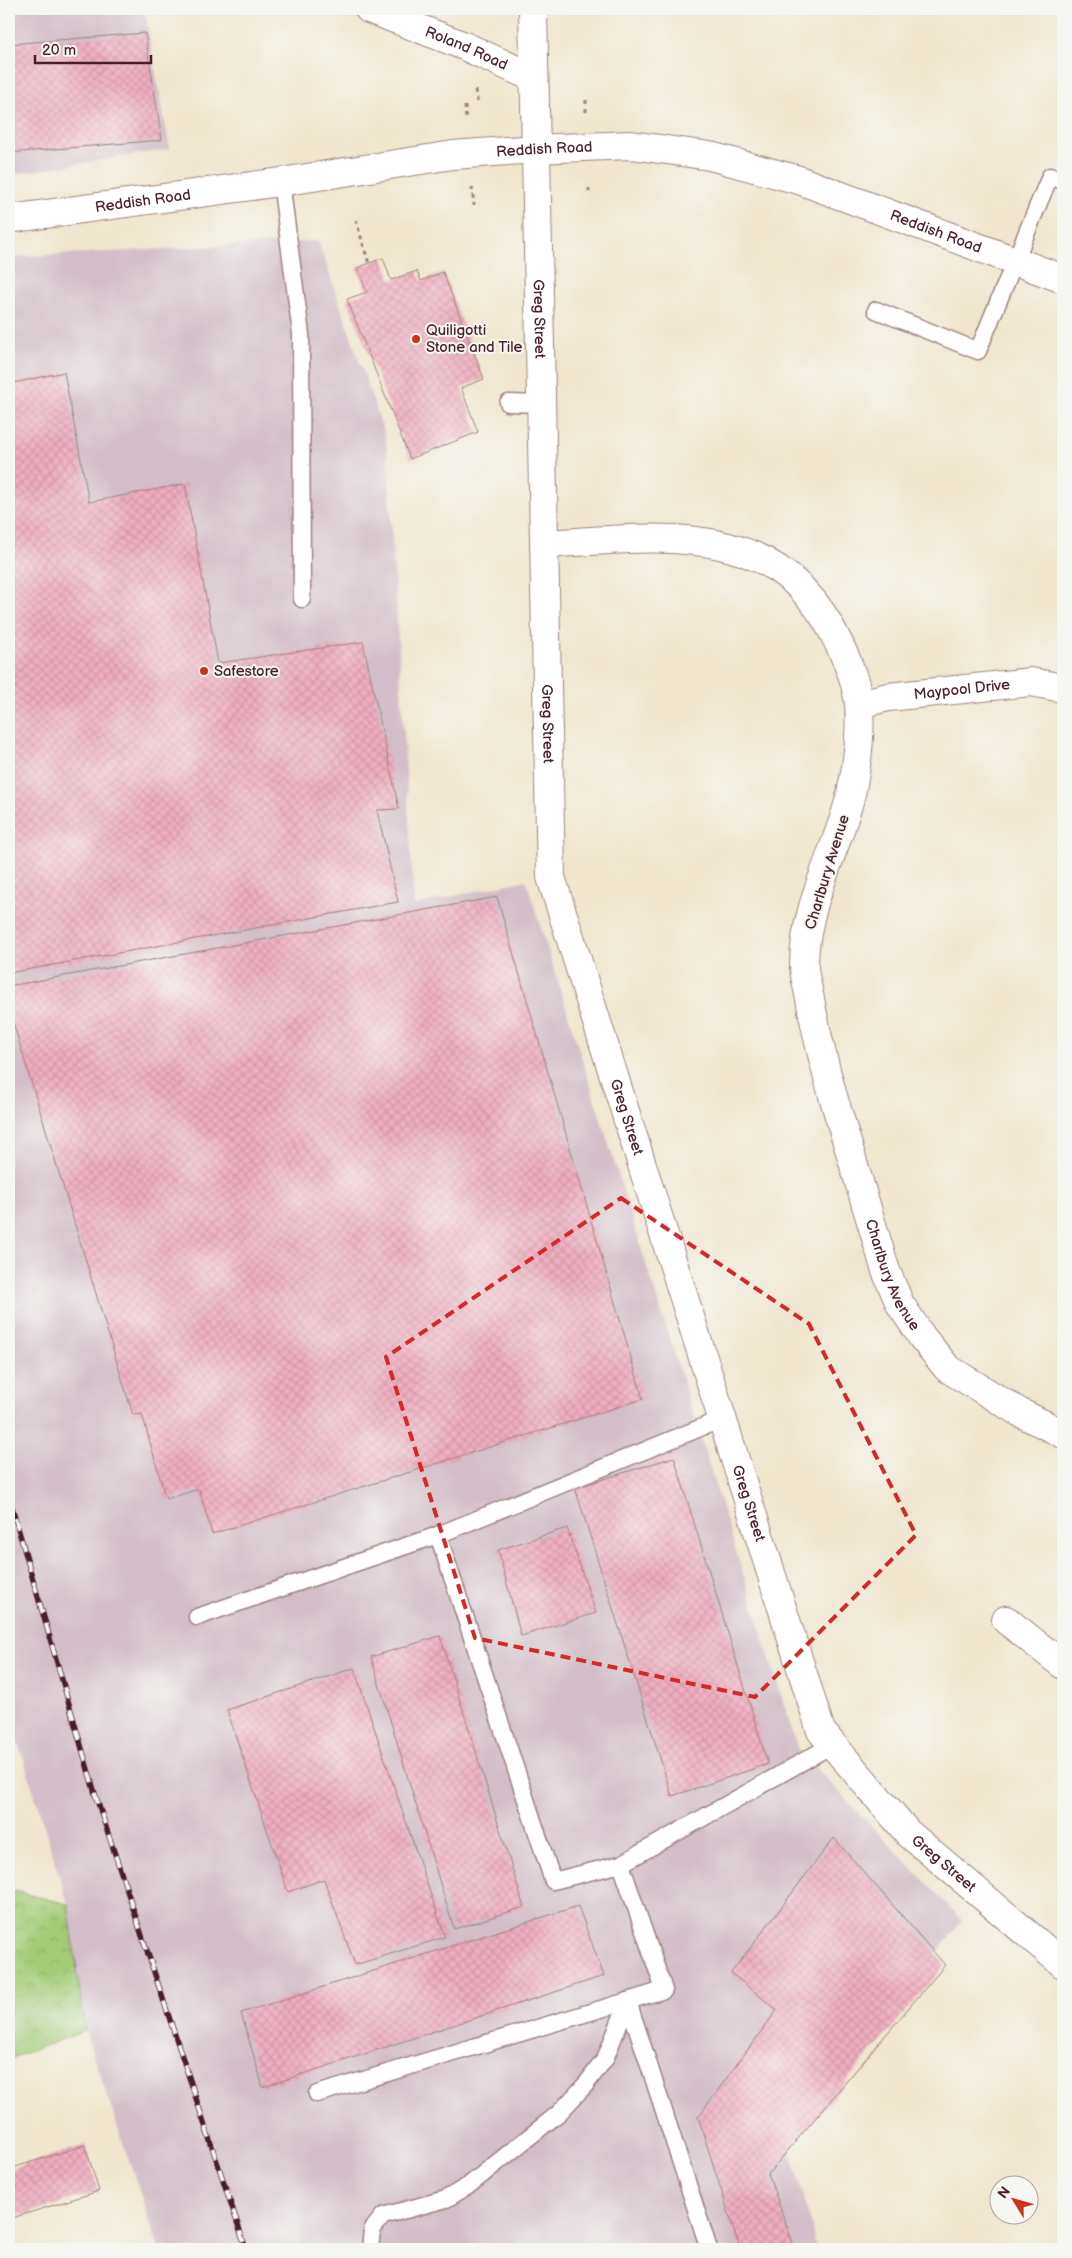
<svg xmlns="http://www.w3.org/2000/svg" width="1072" height="2258" font-family="'Balsamiq Sans',sans-serif">
<style>
.industrial{fill:#d2bdc8}
.park{fill:url(#park-crowns);stroke:#777651}
.building{fill:url(#building-cross-hatch)}
.lines{fill:none;stroke-linecap:round;stroke-linejoin:round}
.service-casing{stroke:#9d827d;stroke-width:19}
.minor-casing{stroke:#9d827d;stroke-width:30}
.secondary-casing{stroke:#9d827d;stroke-width:30}
.path{stroke:#9d827d;stroke-width:3;stroke-dasharray:4 4;stroke-linecap:butt}
.service{stroke:#fff;stroke-width:16}
.minor{stroke:#fff;stroke-width:28}
.secondary{stroke:#fff;stroke-width:28}
.rail-casing{stroke:#4a1f2b;stroke-width:5.5}
.rail{stroke:#f6f6f2;stroke-width:4;stroke-dasharray:11;stroke-linecap:butt}
.marked{fill:none;stroke:#d62828;stroke-width:4;stroke-dasharray:10 6;stroke-linejoin:round}
.poi-dot{fill:#c8321e;stroke:#f6f6f2;stroke-width:2}
.labels{text-anchor:middle;stroke-width:4;stroke-linejoin:round;paint-order:stroke}
.street-label{font-size:15px;fill:#4a1f2b;stroke:#f6f6f2}
.poi-label{font-size:15px;fill:#4a1f2b;stroke:#f6f6f2;text-anchor:start}
</style>
<defs>
<pattern id="park-crowns" width="20" height="18" patternUnits="userSpaceOnUse" patternTransform="scale(1.25)"><rect width="20" height="18" fill="#a4cc77"/><path d="M2 6a3 3 0 1 1 6 0M12 15a3 3 0 1 1 6 0" fill="none" stroke="#8faf67"/></pattern>
<pattern id="building-cross-hatch" width="8" height="8" patternUnits="userSpaceOnUse" patternTransform="scale(1.25)"><rect width="8" height="8" fill="#f0aec1"/><path d="M0 0l8 8M0 8l8-8" fill="none" stroke="#cf95a6"/></pattern>
</defs>
<rect width="100%" height="100%" fill="#f6f6f2"/>
<filter id="ink" filterUnits="userSpaceOnUse"><feTurbulence type="fractalNoise" baseFrequency=".02" numOctaves="2"/><feDisplacementMap in="SourceGraphic" scale="10" xChannelSelector="R" yChannelSelector="G"/><feConvolveMatrix kernelMatrix="1 2 1 2 8 2 1 2 1" color-interpolation-filters="sRGB"/></filter>
<filter id="wash" filterUnits="userSpaceOnUse"><feTurbulence type="fractalNoise" baseFrequency=".0096" numOctaves="4" result="noise"/><feDisplacementMap in="SourceGraphic" scale="20" xChannelSelector="R" yChannelSelector="G"/><feGaussianBlur stdDeviation="1.12" result="paint"/><feColorMatrix in="noise" values="0 0 0 0 0 0 0 0 0 0 0 0 0 0 0 0 0 1.4 0 .05"/><feComposite in="paint" operator="in"/></filter>
<g filter="url(#wash)">
<rect width="100%" height="100%" fill="#f0e6cf"/>
<g class="industrial">
<path d="M9,9H144L170,149L9,175Z"/>
<path d="M318,241L386,438L414,905L526,880L798,1749L962,1920L790,2148L817,2249H159L85,2031L68,1904L23,1757L9,1722V257Z"/>
</g>
<path class="park" d="M9,1890L68,1904L85,2031L9,2059Z"/>
<g id="blocks">
<g class="building">
<path d="M145,33L162,140L9,153V44Z"/>
<path d="M383,258L391,280L417,271L421,281L443,272L484,379L461,388L478,432L410,459L347,299L367,292L357,268Z"/>
<path d="M64,372L89,502L185,484L218,663L363,642L399,809L377,810L398,902L9,973V384Z"/>
<path d="M497,897L643,1399L212,1534L199,1489L166,1499L142,1414L133,1415L9,1009V986Z"/>
<path d="M674,1457L768,1764L672,1796L575,1488Z"/>
<path d="M567,1528L596,1613L521,1636L498,1550Z"/>
<path d="M440,1636L524,1907L454,1929L371,1657Z"/>
<path d="M354,1668L445,1937L355,1965L324,1879L288,1892L227,1710Z"/>
<path d="M834,1838L945,1965L768,2174L795,2249H740L698,2117L777,2010L731,1973Z"/>
<path d="M578,1906L604,1976L263,2087L241,2013Z"/>
<path d="M85,2145L99,2191L9,2219V2169Z"/>
</g>
</g>
</g>
<g filter="url(#ink)">
<use href="#blocks" fill-opacity="0" stroke="#9d827d" stroke-width="1"/>
<g class="lines">
<g class="service-casing">
<g id="service">
<path d="M281,182L301,334L302,599"/>
<path d="M876,310L978,351L1050,176L1063,181"/>
<path d="M508,403L541,404"/>
<path d="M438,1535L722,1419"/>
<path d="M197,1617L438,1535L553,1881L621,1864L832,1745"/>
<path d="M628,2001L709,2249"/>
<path d="M317,2094L664,1990L621,1864"/>
<path d="M370,2249L372,2230L383,2216L446,2199L468,2186L559,2113L586,2084L605,2059L628,2001"/>
</g>
</g>
<g class="minor-casing">
<g id="minor">
<path id="s1" d="M369,9L462,45L534,78"/>
<path id="s2" d="M533,9L551,877L821,1731L908,1833L1063,1964"/>
<path id="s3" d="M546,544C661,537 781,517 839,644C848,662 857,684 859,705C861,734 857,766 851,794C837,851 804,905 804,965C804,976 808,988 810,999C816,1032 824,1064 833,1096C851,1154 868,1213 886,1271L900,1304L922,1337L947,1368L1019,1412L1063,1434"/>
<path id="s4" d="M859,704L888,697L1031,682L1063,688"/>
<path d="M1006,1620L1063,1665"/>
</g>
</g>
<g class="secondary-casing">
<g id="secondary">
<path id="s5" d="M9,219L281,182L453,155L535,149L631,145L710,156L799,180L1063,279"/>
</g>
</g>
<g class="path">
<path d="M475,90L478,104"/>
<path d="M586,100V112"/>
<path d="M465,106L466,119"/>
<path d="M472,187L474,205"/>
<path d="M589,188V195"/>
<path d="M356,220L369,264"/>
</g>
<use href="#service" class="service"/>
<use href="#minor" class="minor"/>
<use href="#secondary" class="secondary"/>
<g class="rail-casing">
<path id="rail" d="M9,1497L96,1797L246,2249"/>
</g>
<use href="#rail" class="rail"/>
</g>
</g>
<path class="marked" d="M621,1198L809,1324L916,1535L755,1697L475,1638L386,1357Z"/>
<g class="poi-dot">
<circle cx="416" cy="339" r="5"/>
<circle cx="204" cy="671" r="5"/>
</g>
<g class="labels">
<g class="street-label">
<text dy="5" stroke="none"><textPath href="#s1" startOffset="105">Roland Road</textPath></text>
<text dy="5" stroke="none"><textPath href="#s5" startOffset="540">Reddish Road</textPath></text>
<text dy="5" stroke="none"><textPath href="#s5" startOffset="135">Reddish Road</textPath></text>
<text dy="5" stroke="none"><textPath href="#s5" startOffset="945">Reddish Road</textPath></text>
<text dy="5" stroke="none"><textPath href="#s2" startOffset="310">Greg Street</textPath></text>
<text dy="5" stroke="none"><textPath href="#s4" startOffset="104">Maypool Drive</textPath></text>
<text dy="5" stroke="none"><textPath href="#s2" startOffset="715">Greg Street</textPath></text>
<text transform="translate(827 872) rotate(-73)" y="5">Charlbury Avenue</text>
<text dy="5" stroke="none"><textPath href="#s2" startOffset="1120">Greg Street</textPath></text>
<text dy="5" stroke="none"><textPath href="#s3" startOffset="991">Charlbury Avenue</textPath></text>
<text dy="5" stroke="none"><textPath href="#s2" startOffset="1525">Greg Street</textPath></text>
<text dy="5" stroke="none"><textPath href="#s2" startOffset="1945">Greg Street</textPath></text>
</g>
<g class="poi-label">
<text x="426" y="335">Quiligotti<tspan x="426" dy="17">Stone and Tile</tspan></text>
<text x="214" y="676">Safestore</text>
</g>
</g>
<rect width="1072" height="2258" fill="none" stroke="#f6f6f2" stroke-width="30"/>
<g transform="translate(1014 2200) rotate(307)"><circle r="24" fill="#f6f6f2" stroke="#b1a0a2"/>
<path d="M0-4L9 19L0 12L-9 19Z" fill="#c8321e"/>
<text y="-8" font-size="14" font-weight="bold" text-anchor="middle" fill="#4a1f2b">N</text>
</g>
<path d="M35 55v8h116v-8" fill="none" stroke="#4a1f2b" stroke-width="2.5"/>
<text x="42" y="55" font-size="15" fill="#4a1f2b" stroke="#f6f6f2" stroke-width="4" paint-order="stroke">20 m</text>
</svg>
